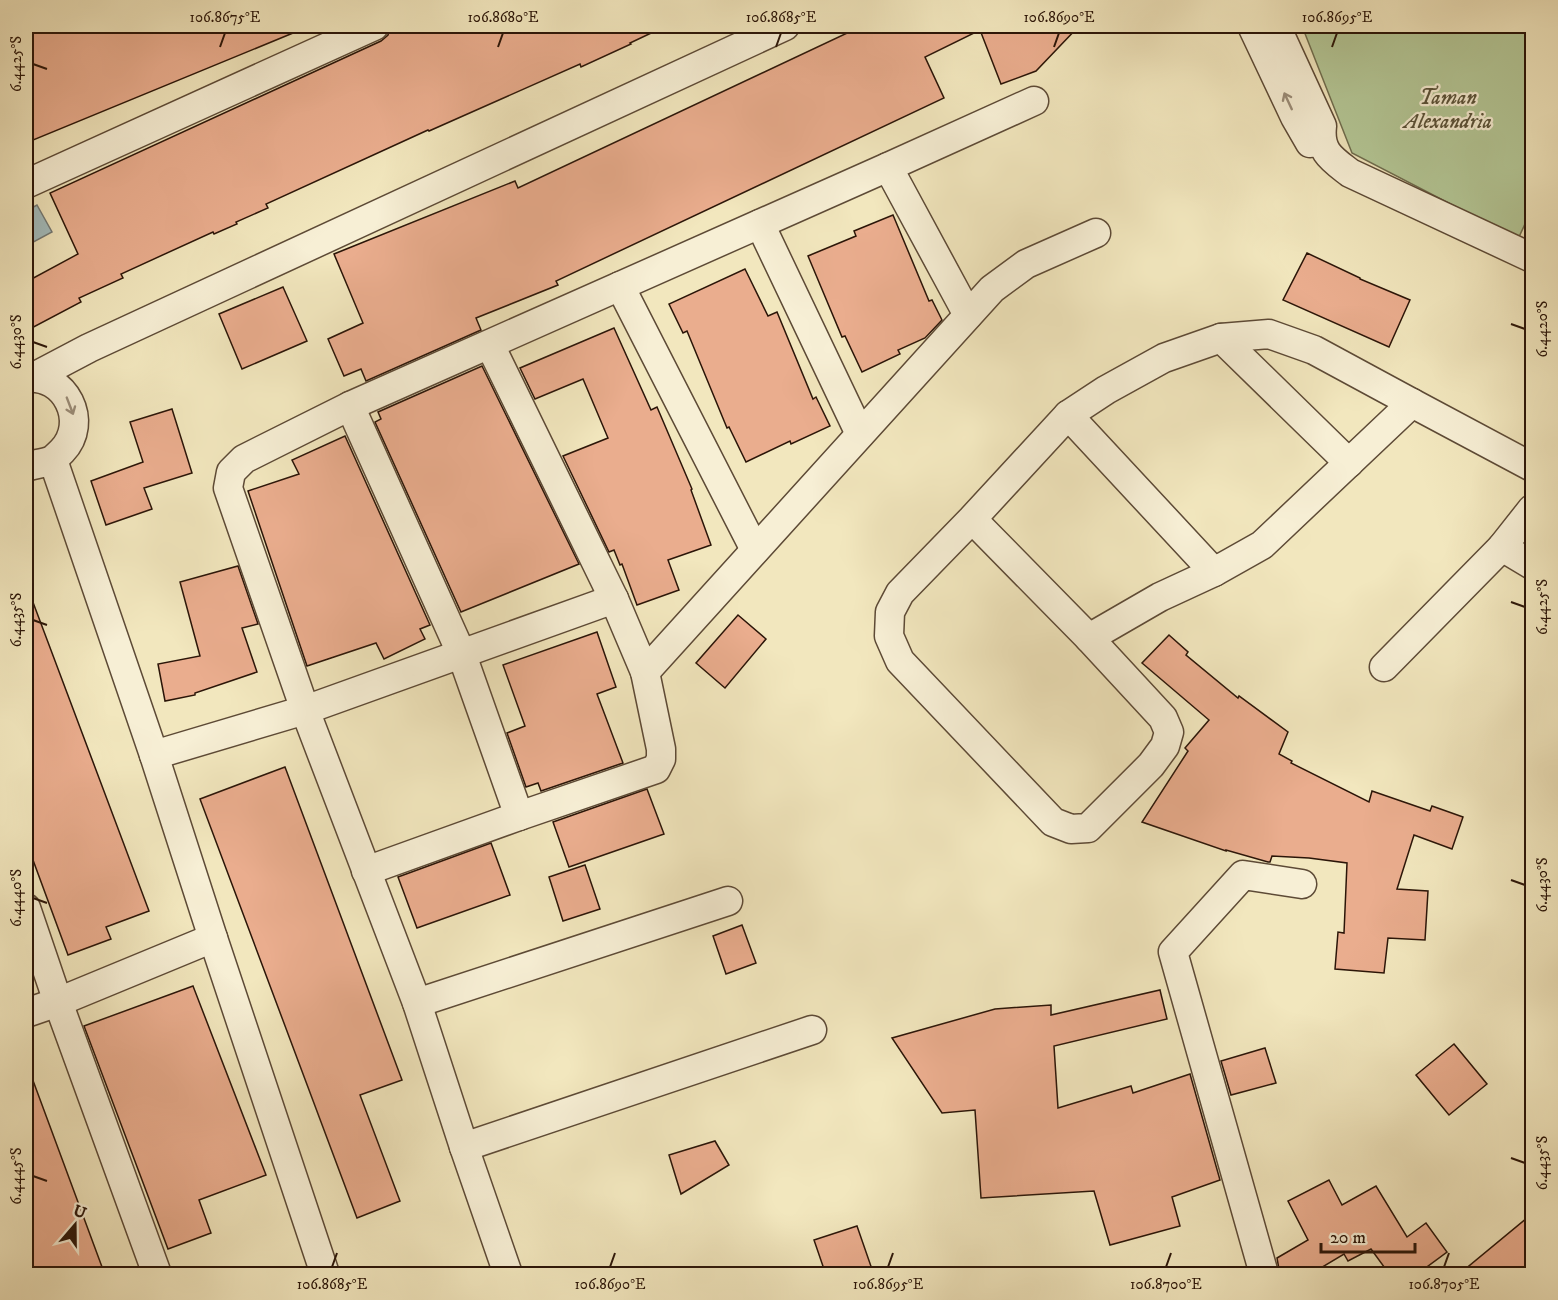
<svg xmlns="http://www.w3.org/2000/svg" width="1558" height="1300" font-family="'IM FELL DW Pica',serif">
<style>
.green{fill:#b4c796;stroke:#706e4f;stroke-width:1.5}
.water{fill:#a2bcbd;stroke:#727975;stroke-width:1.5}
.building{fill:#eaad8e;stroke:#2b1508;stroke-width:1.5}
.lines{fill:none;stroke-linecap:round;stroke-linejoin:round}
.minor-casing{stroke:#5d4a36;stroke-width:31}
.minor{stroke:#f7efd5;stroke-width:28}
.oneway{stroke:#9b8d79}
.ticks{fill:none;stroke:#2b1508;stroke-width:2}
.labels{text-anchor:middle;stroke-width:4.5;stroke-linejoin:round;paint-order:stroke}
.park-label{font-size:21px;font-style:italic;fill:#5b533a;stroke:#f7efd5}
.neatline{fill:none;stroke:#2b1508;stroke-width:2}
.ticks-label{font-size:15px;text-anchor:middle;fill:#2b1508}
</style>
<rect width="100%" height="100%" fill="#f2e7be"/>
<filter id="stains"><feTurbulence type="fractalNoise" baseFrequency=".00333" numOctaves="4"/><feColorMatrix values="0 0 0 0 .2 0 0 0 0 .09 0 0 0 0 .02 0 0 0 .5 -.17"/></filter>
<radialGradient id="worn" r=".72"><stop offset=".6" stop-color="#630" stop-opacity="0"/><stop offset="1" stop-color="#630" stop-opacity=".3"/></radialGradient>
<path class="green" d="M1302,26H1532V209L1518,239L1352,153Z"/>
<path class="water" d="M37,205L52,232L26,246V211Z"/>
<g class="building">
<path d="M26,26H310L26,143Z"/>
<path d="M390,26H666L630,43L631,44L581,67L580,64L429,131L428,130L266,204L268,208L236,222L237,224L214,234L213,232L121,274L123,278L79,298L81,302L26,331V282L78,254L50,193L381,41L388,35Z"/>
<path d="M862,26H1079L1036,71L1001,84L980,30L925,57L944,98L556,281L558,285L476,318L481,330L366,381L361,369L344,376L328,339L363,323L334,254L515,181L518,188Z"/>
<path d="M893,215L929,301L932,300L942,320L925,338L898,350L900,354L862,372L845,336L842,337L808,256L856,236L854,231Z"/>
<path d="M1307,253L1360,278V279L1410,300L1389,347L1283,300Z"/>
<path d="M745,269L768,316L777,312L813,399L816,397L830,426L791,444L790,441L746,462L729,427L727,428L687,331L683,333L669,304Z"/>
<path d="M283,287L307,341L242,369L219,314Z"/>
<path d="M614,328L651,410L657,407L692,489L691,490L711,545L668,560L679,590L637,605L622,564L620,565L614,550L609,552L563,456L608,438L583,379L535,399L520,368Z"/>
<path d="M482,366L579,564L461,612L375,422L381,419L378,412Z"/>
<path d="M172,409L192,473L144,488L152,509L106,525L91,481L143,462L130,422Z"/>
<path d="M345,436L430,625L420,629L425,639L384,659L376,643L307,666L248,491L299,474L292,460Z"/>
<path d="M238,566L258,624L242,628L257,672L195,693V695L165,701L158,664L200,656L180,582Z"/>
<path d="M28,589L149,911L106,927L111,939L68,955L26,841V590Z"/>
<path d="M738,615L766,639L725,688L696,663Z"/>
<path d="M597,632L616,687L597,694L623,763L541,791L538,783L526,787L507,733L525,726L503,665Z"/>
<path d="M1169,635L1188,652L1186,655L1238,698L1239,696L1288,732L1279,754L1292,761L1291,763L1369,802L1372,791L1430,811L1432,806L1463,817L1452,849L1414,835L1397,889L1428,891L1425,940L1388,938L1384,973L1335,969L1338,932L1344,933L1347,863L1309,858L1272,856L1270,862H1268L1226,850V851L1142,822L1188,751L1185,748L1209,720L1142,663Z"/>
<path d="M285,767L402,1080L360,1095L400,1201L357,1218L200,799Z"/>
<path d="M647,789L664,834L569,867L553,822Z"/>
<path d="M491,843L510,895L417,928L398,877Z"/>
<path d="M585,865L600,909L563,921L549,877Z"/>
<path d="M742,925L756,963L726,974L713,936Z"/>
<path d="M193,986L266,1175L199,1200L211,1233L168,1249L84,1026Z"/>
<path d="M1160,990L1167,1019L1054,1046L1058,1108L1131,1086L1133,1093L1190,1074L1220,1180L1172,1197L1180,1226L1110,1245L1094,1191L981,1198L975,1110L942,1113L892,1038L995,1009L1051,1005V1015Z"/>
<path d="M1454,1044L1487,1084L1449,1115L1416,1075Z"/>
<path d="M1265,1048L1276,1083L1231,1095L1221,1061Z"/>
<path d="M26,1067H28L105,1275H26Z"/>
<path d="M715,1141L729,1165L681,1194L669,1155Z"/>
<path d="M1329,1180L1342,1205L1376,1186L1407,1237L1426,1223L1447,1252L1416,1275H1390L1371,1249L1348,1261L1344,1254L1309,1275H1280L1277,1258L1308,1240L1288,1201Z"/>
<path d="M1533,1213V1275H1458Z"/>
<path d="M857,1226L874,1275H826L814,1240Z"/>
</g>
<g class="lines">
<g class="minor-casing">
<g id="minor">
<path d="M1252,26L1295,117L1310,143L1320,138"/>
<path d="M1276,26L1322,126C1319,152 1332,159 1350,173L1532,258"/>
<path d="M888,167L968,315"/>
<path d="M26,184L374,26"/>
<path d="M760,224L860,434"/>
<path d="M620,286L755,550"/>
<path d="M1221,338L1349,463"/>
<path d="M34,377L89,348L785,26"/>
<path d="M26,378C65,373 90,422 62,451C59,454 55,458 52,460C45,463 36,464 29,466L26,464"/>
<path d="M350,406L462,655L519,816"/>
<path d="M1068,415L1214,572"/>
<path d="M53,460L154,755L213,938L325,1274"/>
<path d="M972,519L1089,638L1163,718L1169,732L1165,746L1151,765L1088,828L1071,829L1053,822L900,661L889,636L890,612L900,593L972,519L1068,415L1106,390L1164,358L1221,338L1269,334L1314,350L1412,403L1532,467"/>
<path d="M1502,547L1532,565"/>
<path d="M1089,638L1160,597L1214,572L1262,545L1412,403"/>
<path d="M1384,667L1502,547L1532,509"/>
<path d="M645,672L992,289L1026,264L1096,233"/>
<path d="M154,755L305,710L614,599"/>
<path d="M366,871L519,816L656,769L661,759V749L645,672L614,599L490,345"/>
<path d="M26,908L58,1002L157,1274"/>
<path d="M417,1003L728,901"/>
<path d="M26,1013L58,1002L213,938"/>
<path d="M464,1147L812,1030"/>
<path d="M508,1274L464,1147L417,1003L305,710L228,488L231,472L244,459L350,406L888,167L1034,101"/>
<path d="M1264,1274L1173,952L1243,875L1302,884"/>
</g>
</g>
<use href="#minor" class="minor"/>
</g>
<defs><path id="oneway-shaft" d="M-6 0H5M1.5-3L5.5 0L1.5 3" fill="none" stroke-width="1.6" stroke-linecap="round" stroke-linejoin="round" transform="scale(1.5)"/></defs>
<g class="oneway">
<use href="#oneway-shaft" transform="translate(1288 101) rotate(-115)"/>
<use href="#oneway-shaft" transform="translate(70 406) rotate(69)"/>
</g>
<path class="ticks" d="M220,47L225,33M498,47L503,33M776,47L781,33M1054,47L1059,33M1332,47L1337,33M33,64L47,69M1511,324L1525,329M33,342L47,347M1511,602L1525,607M33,620L47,625M1511,880L1525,885M33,898L47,903M1511,1158L1525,1163M33,1176L47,1181M332,1267L337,1253M610,1267L615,1253M888,1267L893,1253M1166,1267L1171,1253M1444,1267L1449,1253"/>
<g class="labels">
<g class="park-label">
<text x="1448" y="104">Taman<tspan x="1448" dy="24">Alexandria</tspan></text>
</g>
</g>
<rect width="1558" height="1300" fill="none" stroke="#f2e7be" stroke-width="66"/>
<g transform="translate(75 1225) rotate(20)" stroke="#f7efd5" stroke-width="4.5" paint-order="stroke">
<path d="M0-4.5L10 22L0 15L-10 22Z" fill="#2b1508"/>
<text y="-9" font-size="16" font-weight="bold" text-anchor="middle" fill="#2b1508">U</text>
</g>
<path d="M1321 1243v9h94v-9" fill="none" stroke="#2b1508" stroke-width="3"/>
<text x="1330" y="1243" font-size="18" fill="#2b1508" stroke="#f7efd5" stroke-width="4.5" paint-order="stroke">20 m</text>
<rect x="33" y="33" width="1492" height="1234" class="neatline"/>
<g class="ticks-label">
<text x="225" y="22">106.8675°E</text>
<text x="503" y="22">106.8680°E</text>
<text x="781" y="22">106.8685°E</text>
<text x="1059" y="22">106.8690°E</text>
<text x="1337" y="22">106.8695°E</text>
<text transform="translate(16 64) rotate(-90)" y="5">6.4425°S</text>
<text transform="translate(1542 329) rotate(-90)" y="5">6.4420°S</text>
<text transform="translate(16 342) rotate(-90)" y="5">6.4430°S</text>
<text transform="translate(1542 607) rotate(-90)" y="5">6.4425°S</text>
<text transform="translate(16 620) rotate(-90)" y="5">6.4435°S</text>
<text transform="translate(1542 885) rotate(-90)" y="5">6.4430°S</text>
<text transform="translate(16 898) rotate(-90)" y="5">6.4440°S</text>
<text transform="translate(1542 1163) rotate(-90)" y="5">6.4435°S</text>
<text transform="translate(16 1176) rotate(-90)" y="5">6.4445°S</text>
<text x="332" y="1289">106.8685°E</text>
<text x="610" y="1289">106.8690°E</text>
<text x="888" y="1289">106.8695°E</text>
<text x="1166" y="1289">106.8700°E</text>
<text x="1444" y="1289">106.8705°E</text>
</g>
<rect width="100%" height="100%" filter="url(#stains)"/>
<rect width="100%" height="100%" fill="url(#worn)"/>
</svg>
